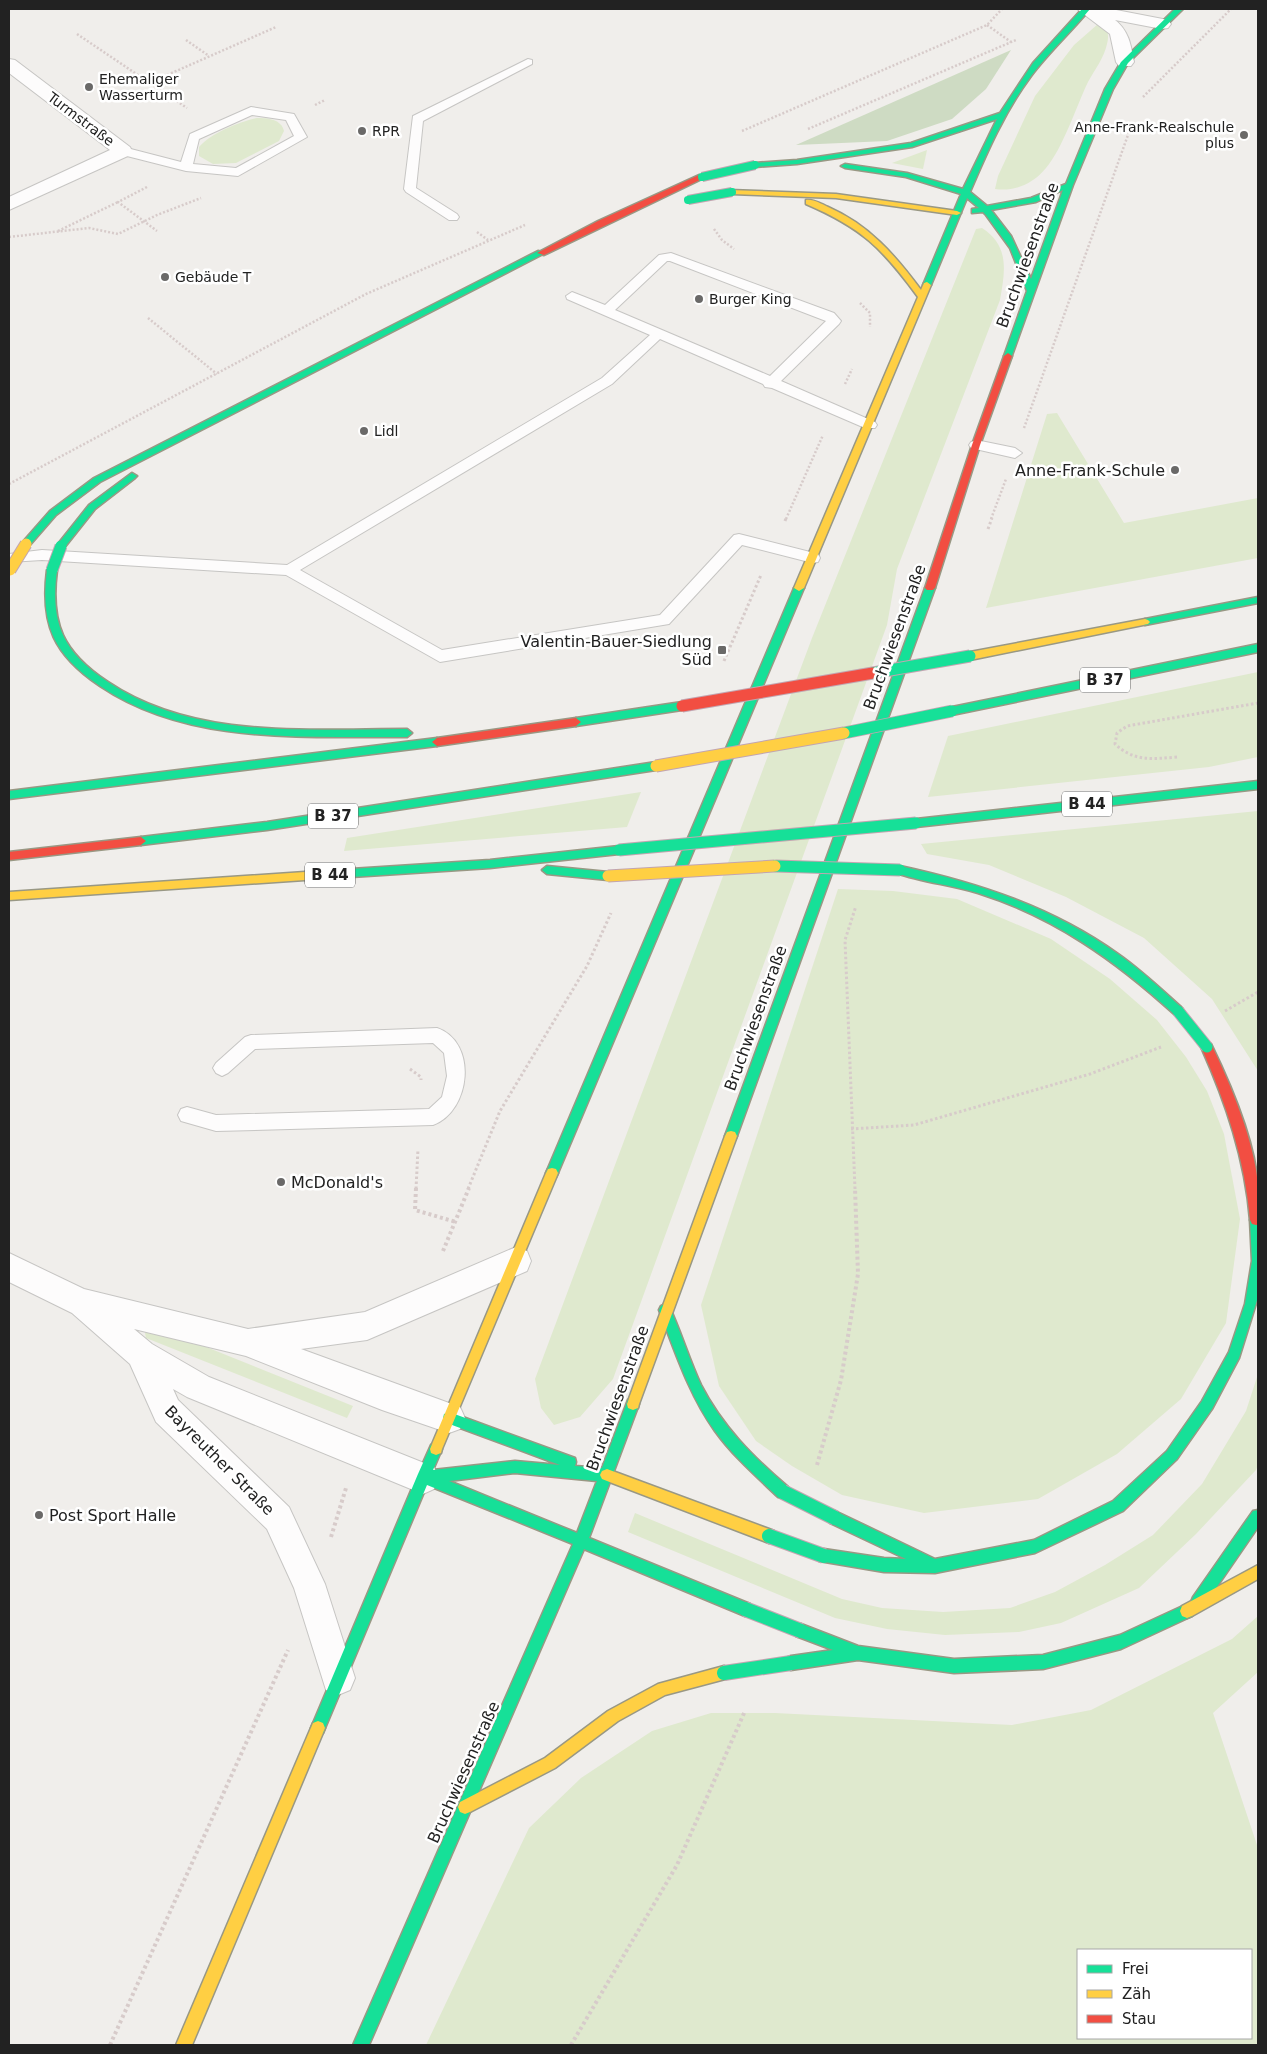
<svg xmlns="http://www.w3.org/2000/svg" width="1267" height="2054" font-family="'DejaVu Sans',sans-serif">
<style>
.grass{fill:#dfe9ce;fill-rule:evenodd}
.forest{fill:#cedbc3}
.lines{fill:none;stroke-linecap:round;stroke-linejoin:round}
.lane-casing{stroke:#c6c5c3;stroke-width:2}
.street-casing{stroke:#c6c5c3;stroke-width:2}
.fast-casing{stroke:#999884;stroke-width:3}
.slow-casing{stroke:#999884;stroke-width:3}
.jam-casing{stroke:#999884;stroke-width:3}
.path-far2{stroke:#d7cbca;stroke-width:2.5;stroke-dasharray:2 2;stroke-linecap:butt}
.path-far1{stroke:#d7cbca;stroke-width:3;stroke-dasharray:2.5 2.5;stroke-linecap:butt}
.path{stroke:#d7cbca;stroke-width:4;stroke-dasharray:3 3;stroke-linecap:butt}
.lane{fill:#fdfcfc;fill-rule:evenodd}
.street{fill:#fdfcfc;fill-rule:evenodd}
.fast{fill:#16e098;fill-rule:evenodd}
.slow{fill:#ffcf43;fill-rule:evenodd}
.jam{fill:#f24e42;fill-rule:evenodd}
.fast-bridge-far2-casing{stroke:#c2a5b0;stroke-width:10;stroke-linecap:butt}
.fast-bridge-far1-casing{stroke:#c2a5b0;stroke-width:13;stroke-linecap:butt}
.fast-bridge-casing{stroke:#c2a5b0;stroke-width:16;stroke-linecap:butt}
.slow-bridge-casing{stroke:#c2a5b0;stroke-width:13;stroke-linecap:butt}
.jam-bridge-casing{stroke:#c2a5b0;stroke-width:13;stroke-linecap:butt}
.fast-bridge-far2{stroke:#16e098;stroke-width:8}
.fast-bridge-far1{stroke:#16e098;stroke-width:11}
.fast-bridge{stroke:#16e098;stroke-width:14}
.slow-bridge{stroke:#ffcf43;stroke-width:11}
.jam-bridge{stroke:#f24e42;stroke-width:11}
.poi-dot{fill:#6a6968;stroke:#fff;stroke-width:2}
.labels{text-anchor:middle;stroke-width:5;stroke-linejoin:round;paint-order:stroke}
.far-poi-label{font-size:14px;fill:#222;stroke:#fff;text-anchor:start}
.far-street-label{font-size:14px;fill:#222;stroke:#fff}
.shield{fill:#fff;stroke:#646464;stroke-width:1}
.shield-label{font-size:15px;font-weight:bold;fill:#222}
.street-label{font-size:16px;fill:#222;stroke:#fff}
.poi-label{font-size:16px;fill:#222;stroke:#fff;text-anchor:end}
</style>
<rect width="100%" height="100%" fill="#f0eeeb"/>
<g class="grass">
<path d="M1098,24L1105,25C1108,32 1109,36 1107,44C1104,58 1095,69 1088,82C1076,107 1063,148 1046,168C1033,184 1014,192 995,189L998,176L1035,96L1074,45Z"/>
<path d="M257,118C268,118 281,119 284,131L279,141L236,163L213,164L199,156V147C211,133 239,122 257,118Z"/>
<path d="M927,150L923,169L892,163Z"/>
<path d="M982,228C1010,246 1005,272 1000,300L897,569L887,625L613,1379L580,1417L554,1425L541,1408L535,1379L812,638L976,229Z"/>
<path d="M1057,413L1124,523L1258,498V558L986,608L1047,414Z"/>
<path d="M1258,672V757L1209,767L928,797L948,736Z"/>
<path d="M641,792L627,827L344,851L347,838Z"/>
<path d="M1258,811V1071L1212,999L1144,938L1066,897L989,865L927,854L921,844Z"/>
<path d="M838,889L893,891L957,899L1051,939L1110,979L1157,1020L1186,1057L1207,1091L1224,1134L1240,1219L1226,1323L1181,1399L1117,1454L1038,1499L924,1513L842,1495L792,1466L756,1441L719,1386L701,1305Z"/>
<path d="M154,1326L353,1406L347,1418L146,1338L145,1333L148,1328Z"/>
<path d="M1258,1374V1465L1256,1470L1196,1534L1139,1588L1061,1623L1019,1632L945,1635L887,1629L835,1618L628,1532L635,1513L842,1599L882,1608L943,1612L1010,1608L1055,1592L1105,1565L1153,1535L1202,1484L1246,1411Z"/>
<path d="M1258,1616V1672L1213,1713L1258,1848V2045H426L529,1828L581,1778L652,1731L711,1713H775L1012,1725L1091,1710L1232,1639ZM1078,1950H1251V2038H1078Z"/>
</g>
<path class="forest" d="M1011,50L986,89L952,119L887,141L796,145Z"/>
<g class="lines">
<g class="lane-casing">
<g id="lane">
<path d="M528,59L532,60V64L423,121L416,188L457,214L459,217L457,220H449L406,192L404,189L413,116Z"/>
<path d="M251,107L294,114L307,137L238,176L186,171L119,154L117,151L123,147L181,162L190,134ZM252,115L286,120L294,136L236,168L193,164L199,139Z"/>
<path d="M671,253L834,313L841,321L839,324L781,381L875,422L877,425L875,428H865L772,388L765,387L763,384L660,339L612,384L300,570L442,650L660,615L734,535L739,534L818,554L820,558L818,562L813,563L742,545L669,624L440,662L286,575L42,560L9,562V554L42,550L287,565L602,378L650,335L567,299L566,296L572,292L605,305L659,255ZM667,261H670L826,321L770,376L615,310Z"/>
<path d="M976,440L1015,448L1022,453L1015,458L971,448L969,445L971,442Z"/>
<path d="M437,1028C478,1042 471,1111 433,1125L216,1131L181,1121L178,1115L181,1109L187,1107L216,1115L429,1109L442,1097L447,1076L444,1053L433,1043L255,1049L228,1073L222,1076L216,1073L213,1068L216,1063L245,1037L251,1035Z"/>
</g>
</g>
<g class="street-casing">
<g id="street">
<path d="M1077,9H1111L1168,20L1171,24L1168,28L1162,29L1115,20C1129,31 1131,45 1134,62L1131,66H1119L1116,62L1110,34Z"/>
<path d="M9,59L15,60L130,147L132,151L130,155L9,210V197L110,150L9,73Z"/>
<path d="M516,1247L527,1251L531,1261L527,1271L367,1340L301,1349L460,1407L465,1418L460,1429L449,1433L382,1410L246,1356L134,1329L152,1344L209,1377L434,1467L439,1478L434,1489L423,1494L187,1397L173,1389L178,1400L289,1507L325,1584L355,1678L350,1690L338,1695L326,1690L294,1588L267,1529L156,1422L130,1364L72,1313L9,1282V1253L84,1289L248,1329L365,1312Z"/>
</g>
</g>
<g class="fast-casing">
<g id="fast">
<path d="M1082,9H1090C1071,32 1049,52 1031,76C1005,111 987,152 970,192L987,206L1031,198L1066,184L1105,89L1121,62L1175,9H1183L1128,63L1113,89L1073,185L1011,358L1008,359L1004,356L1027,291L1010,248L986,215L983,212L972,213V209L979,208L967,198L931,285L927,288L924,287L923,285L961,194L906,177L845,168L841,166L845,164L907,173L963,189L997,119L912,147L797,164L755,167L751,165L755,163L797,160L911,143L1000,113L1033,63ZM1063,190L1031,279L1011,236L991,210L1036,202Z"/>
<path d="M538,251L545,253L100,482L56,515L29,546L26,547L21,544L50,511L94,478Z"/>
<path d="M132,473L137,476L135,478L95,509L64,548H58V544L89,505Z"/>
<path d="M52,567L57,570C50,624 63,652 108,682C194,740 308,729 407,729L412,733L407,737C305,736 189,746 100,686C54,655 40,625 47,570Z"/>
<path d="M799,585L804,588L558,1173L556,1177L552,1178L548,1177L546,1173L794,588Z"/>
<path d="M930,585L935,588L737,1136L735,1140L731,1141L727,1140L725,1136L925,588Z"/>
<path d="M1258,597V603L1145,625L1140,622L1145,619Z"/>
<path d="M1258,644V652L952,715L947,711L952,707Z"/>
<path d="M682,702L687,706L682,710L576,726L571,722L576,718Z"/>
<path d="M437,738L442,742L437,746L9,799V791Z"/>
<path d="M656,762L661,766L656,770L267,830L141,845L136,841L141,837L267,822Z"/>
<path d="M1258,781V789L916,827L911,823L916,819Z"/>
<path d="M619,846L624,850L619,854L490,868L305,880L300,876L305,872L490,860Z"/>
<path d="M547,866L608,872L613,876L608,880L547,874L542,870Z"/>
<path d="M900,866C978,883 1052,907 1118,954C1141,970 1161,989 1182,1008L1184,1011L1182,1014H1174C1116,961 1054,917 978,893C951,885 923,882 896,873L895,870Z"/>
<path d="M1256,1215H1258V1297L1239,1358L1212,1409L1177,1459L1123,1511L1035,1553L935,1573L884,1572L819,1561L817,1556L819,1551L824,1549L884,1558L906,1559L830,1523L828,1518L830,1513L835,1511L935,1559L1034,1540L1113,1501L1167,1451L1202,1401L1229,1352L1245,1304L1252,1261L1250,1220L1252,1216Z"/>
<path d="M665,1304L669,1306C681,1332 689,1359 701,1385C722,1426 753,1457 788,1487L790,1492L788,1497L783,1498L778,1497C756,1476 733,1456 715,1431C689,1395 675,1351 659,1310L661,1306Z"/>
<path d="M633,1398L638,1400L639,1404L589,1538L750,1604L752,1609L750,1614L745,1616L584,1549L369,2045H353L573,1544L427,1485L323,1733L318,1735L313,1733L311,1728L418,1474L431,1445L436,1443L441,1445L442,1449L433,1470L515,1461L560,1465L444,1422L443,1418L444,1414L449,1412L575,1458L576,1462L575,1466L602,1468L628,1400ZM515,1473L597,1481L577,1533L449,1481Z"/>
<path d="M1258,1510V1527L1203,1607L1198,1609L1193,1607L1191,1602L1193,1597L1253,1511Z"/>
<path d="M1187,1604L1192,1606L1194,1611L1192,1616L1121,1649L1043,1669L954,1673L858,1660L791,1670L786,1668L784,1663L786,1658L791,1656L833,1650L796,1636L794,1631L796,1626L801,1624L858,1646L954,1659L1043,1655L1120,1635Z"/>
</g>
</g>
<g class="slow-casing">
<g id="slow">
<path d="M729,190L836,194L957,211L961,213L957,215L836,198L732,194L728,192Z"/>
<path d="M806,200C814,199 821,204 828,207C869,225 895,255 921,290L924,283L927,282L931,285L804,588L799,591L794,588L918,297C882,248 862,228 806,204Z"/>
<path d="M1145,619L1148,620L1150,622L1148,624L970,660L965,656L970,652Z"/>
<path d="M305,872L310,876L305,880L9,900V892Z"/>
<path d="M731,1131L735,1132L737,1136L639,1404L638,1408L633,1410L628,1408L627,1404L725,1136L727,1132Z"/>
<path d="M552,1168L556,1169L558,1173L442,1449L441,1453L436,1455L431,1453L430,1449L546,1173L548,1169Z"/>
<path d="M607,1469L769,1529L774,1531L776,1536L774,1541L769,1543L607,1481L602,1479L600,1475L602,1471Z"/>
<path d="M1258,1565V1579L1192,1616L1187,1618L1182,1616L1180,1611L1182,1606Z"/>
<path d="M724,1666L729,1668L731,1673L729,1678L665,1695L618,1721L555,1768L470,1812L465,1814L460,1812L458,1807L460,1802L545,1758L608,1711L658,1684Z"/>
<path d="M318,1721L323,1723L325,1728L192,2045H176L313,1723Z"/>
</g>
</g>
<g class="jam-casing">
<g id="jam">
<path d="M699,175L706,177L544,255L537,253L598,221Z"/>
<path d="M1008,353L1012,356L980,445L935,588L933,590H927L925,588L972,445L1004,356Z"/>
<path d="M576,718L581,722L576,726L437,746L432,742L437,738Z"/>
<path d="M141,837L146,841L141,845L9,860V852Z"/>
<path d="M1207,1042L1211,1044C1230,1083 1255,1142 1258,1186C1259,1199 1258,1212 1258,1225H1256L1252,1224L1250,1220C1245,1159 1226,1103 1201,1047L1203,1044Z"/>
</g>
</g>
<g class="path-far2">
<path d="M987,25L1011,42"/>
<path d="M77,34L187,108"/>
<path d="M186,40L209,56"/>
<path d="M149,83L276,27"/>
<path d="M1143,97L1231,9"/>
<path d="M315,105L325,100"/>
<path d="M808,129L1016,40"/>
<path d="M742,131L987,25L1002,9"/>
<path d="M147,187L118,202L157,231"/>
<path d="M714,229L722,240L734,249"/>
<path d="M58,231L118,202"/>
<path d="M477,232L488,240"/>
<path d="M9,237L89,228L118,234L157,215L201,198"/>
<path d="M860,303L870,313V327"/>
<path d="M148,318L217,374"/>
<path d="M845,384L852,369"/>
<path d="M1024,428L1129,132"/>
<path d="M9,484L366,294L525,225"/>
<path d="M786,519L823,435"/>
<path d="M991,519L1006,479"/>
</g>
<g class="path-far1">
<path d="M785,521L786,518"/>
<path d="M988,529L992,518"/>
<path d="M724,661L761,575"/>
<path d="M1177,757C1153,759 1134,762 1115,744L1117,733L1127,726L1258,703"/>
<path d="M1225,1011L1258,992"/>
<path d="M410,1069L421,1077V1080"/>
<path d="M851,1129L914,1125L1090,1074L1161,1047"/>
<path d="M416,1189L418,1149"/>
<path d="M468,1189L500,1111L587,966L611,913"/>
<path d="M855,1189L845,940L856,906"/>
</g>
<g class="path">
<path d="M416,1188L415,1210L456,1222"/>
<path d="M443,1251L469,1188"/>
<path d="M817,1465L841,1380L858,1274L855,1188"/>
<path d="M331,1537L346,1488"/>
<path d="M110,2045L288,1650"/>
<path d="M571,2045L677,1865L745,1711"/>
</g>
<use href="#lane" class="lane"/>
<use href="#street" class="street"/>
<use href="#fast" class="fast"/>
<use href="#slow" class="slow"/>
<use href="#jam" class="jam"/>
<g class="fast-bridge-far2-casing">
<g id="fast-bridge-far2">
<path d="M702,177L755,165"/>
<path d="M688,200L732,192"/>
</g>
</g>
<g class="fast-bridge-far1-casing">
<g id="fast-bridge-far1">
<path d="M52,570L61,546"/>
<path d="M873,673L970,656"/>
<path d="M844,733L952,711"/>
<path d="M619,850L916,823"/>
<path d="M775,866L900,870"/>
<path d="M1178,1011L1207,1047"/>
</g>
</g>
<g class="fast-bridge-casing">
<g id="fast-bridge">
<path d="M783,1492L835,1518"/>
<path d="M769,1536L824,1556"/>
<path d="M745,1609L801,1631"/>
<path d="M724,1673L791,1663"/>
</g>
</g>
<g class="slow-bridge-casing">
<g id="slow-bridge">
<path d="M10,570L26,544"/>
<path d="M656,766L844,733"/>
<path d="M608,876L775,866"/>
</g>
</g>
<g class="jam-bridge-casing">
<path id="jam-bridge" d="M682,706L873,673"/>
</g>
<use href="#fast-bridge-far2" class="fast-bridge-far2"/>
<use href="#fast-bridge-far1" class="fast-bridge-far1"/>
<use href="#fast-bridge" class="fast-bridge"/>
<use href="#slow-bridge" class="slow-bridge"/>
<use href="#jam-bridge" class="jam-bridge"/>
</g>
<g class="poi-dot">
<circle cx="89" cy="87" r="5"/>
<circle cx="362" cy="131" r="5"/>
<circle cx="1244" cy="135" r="5"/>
<circle cx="165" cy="277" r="5"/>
<circle cx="699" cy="299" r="5"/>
<circle cx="364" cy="431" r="5"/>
<circle cx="1175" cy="470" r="5"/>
<rect x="717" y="645" width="10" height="10" rx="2.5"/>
<circle cx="281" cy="1182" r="5"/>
<circle cx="39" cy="1515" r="5"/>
</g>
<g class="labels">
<g class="far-poi-label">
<text x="99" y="84">Ehemaliger<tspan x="99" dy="16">Wasserturm</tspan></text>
<text x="1234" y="132" text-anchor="end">Anne-Frank-Realschule<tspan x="1234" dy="16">plus</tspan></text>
<text x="372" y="136">RPR</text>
<text x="175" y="282">Gebäude T</text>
<text x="709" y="304">Burger King</text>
<text x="374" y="436">Lidl</text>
</g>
<g class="far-street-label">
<text transform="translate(81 119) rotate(37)" y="5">Turmstraße</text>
</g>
<g class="shield">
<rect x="1080" y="667.5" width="50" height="25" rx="4"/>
<rect x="1062" y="791.5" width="50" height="25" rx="4"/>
<rect x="308" y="803.5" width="50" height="25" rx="4"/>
<rect x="305" y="862.5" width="50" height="25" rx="4"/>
</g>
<g class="shield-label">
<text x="1105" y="685">B 37</text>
<text x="1087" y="809">B 44</text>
<text x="333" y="821">B 37</text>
<text x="330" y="880">B 44</text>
</g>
<g class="street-label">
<text transform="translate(1027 255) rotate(-70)" y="6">Bruchwiesenstraße</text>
<text transform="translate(894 637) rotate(-70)" y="6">Bruchwiesenstraße</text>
<text transform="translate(755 1018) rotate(-70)" y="6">Bruchwiesenstraße</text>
<text transform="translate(617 1398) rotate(-70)" y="6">Bruchwiesenstraße</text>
<text transform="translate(220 1460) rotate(45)" y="6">Bayreuther Straße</text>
<text transform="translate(463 1772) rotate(-66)" y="6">Bruchwiesenstraße</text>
</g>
<g class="poi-label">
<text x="1165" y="476">Anne-Frank-Schule</text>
<text x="712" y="647">Valentin-Bauer-Siedlung<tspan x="712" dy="18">Süd</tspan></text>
<text x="291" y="1188" text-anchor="start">McDonald's</text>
<text x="49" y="1521" text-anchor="start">Post Sport Halle</text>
</g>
</g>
<rect width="1267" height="2054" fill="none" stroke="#222222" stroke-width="20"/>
<rect x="1077" y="1949" width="175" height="90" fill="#ffffff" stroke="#a7a7a7"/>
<rect x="1087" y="1965" width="25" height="8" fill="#16e098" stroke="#a7a7a7"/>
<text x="1122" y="1974" font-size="15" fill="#222222">Frei</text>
<rect x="1087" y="1990" width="25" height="8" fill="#ffcf43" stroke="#a7a7a7"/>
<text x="1122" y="1999" font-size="15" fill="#222222">Zäh</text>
<rect x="1087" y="2015" width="25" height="8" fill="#f24e42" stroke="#a7a7a7"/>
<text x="1122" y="2024" font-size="15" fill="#222222">Stau</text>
</svg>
